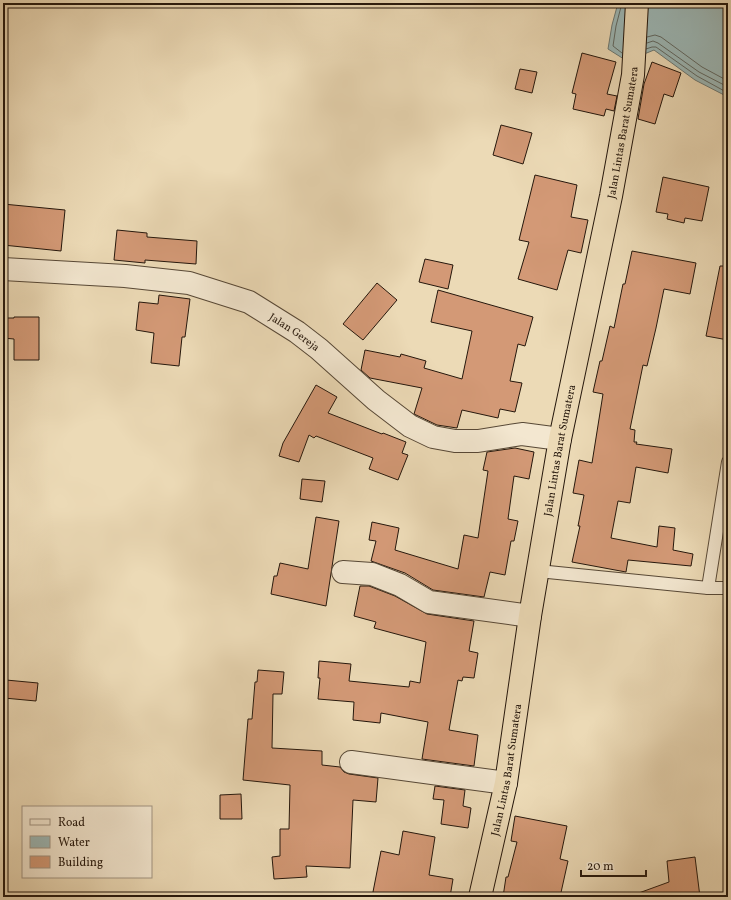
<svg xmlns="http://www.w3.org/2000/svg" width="731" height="900" font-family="Vollkorn,serif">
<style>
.water{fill:#9cb8b7;stroke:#6c7873}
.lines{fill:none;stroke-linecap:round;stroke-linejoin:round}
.shore{stroke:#606862;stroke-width:1}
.building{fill:#d39976;stroke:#25170c}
.service-casing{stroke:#574836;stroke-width:14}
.minor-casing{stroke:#574836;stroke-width:24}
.trunk-casing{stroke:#25170c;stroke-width:24}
.service{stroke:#f3e7d0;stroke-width:12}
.minor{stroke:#f3e7d0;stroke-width:22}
.trunk{stroke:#ecdab6;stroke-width:22}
.labels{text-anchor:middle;stroke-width:4;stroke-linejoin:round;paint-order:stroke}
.street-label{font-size:11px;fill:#25170c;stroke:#f3e7d0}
</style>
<rect width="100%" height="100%" fill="#ecdab6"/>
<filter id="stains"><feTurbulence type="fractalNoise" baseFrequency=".005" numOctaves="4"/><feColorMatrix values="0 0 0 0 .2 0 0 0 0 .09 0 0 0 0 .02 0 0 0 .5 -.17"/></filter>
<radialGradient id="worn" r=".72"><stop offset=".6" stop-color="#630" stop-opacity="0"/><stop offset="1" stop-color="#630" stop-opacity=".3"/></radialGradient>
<path class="water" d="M618,3H728V97L695,80L654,50L627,61L608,49L612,25Z"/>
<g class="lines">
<g class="shore">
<path d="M622,3L616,26L613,46L622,53"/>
<path d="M647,37L655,35L661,37L702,67L728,81"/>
<path d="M647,43L653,41L658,43L699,72L728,87"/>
<path d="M646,49L652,47H656L697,76L728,93"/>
</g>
</g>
<g class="building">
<path d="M582,53L616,62L607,94L617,96L614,111L606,109L604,116L573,109L576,94L572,93Z"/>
<path d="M652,62L681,73L673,97L664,94L655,124L638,119L644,84Z"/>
<path d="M520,69L537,72L532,93L515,89Z"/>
<path d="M501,125L532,133L523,164L493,155Z"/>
<path d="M535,175L577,185L571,217L588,220L581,253L568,250L557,290L518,279L529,242L519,240Z"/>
<path d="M663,177L709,187L702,221L685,218L684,223L667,219L668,214L656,212Z"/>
<path d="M3,204L65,210L61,251L3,245Z"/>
<path d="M117,230L147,233V237L197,241L196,264L145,260V263L114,260Z"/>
<path d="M632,251L696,263L690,294L664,289L656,328L647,366L643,365L630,429L635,430L634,442H637L636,444L672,449L668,473L636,467L630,503L618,501L611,538L657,547L659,526L675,528L673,550L693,554L691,566L628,560L626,572L572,562L580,526H578L584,495L573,493L579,460L592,463L603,394L593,392L600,361H602L610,326L614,328L623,284H625Z"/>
<path d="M425,259L453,265L448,289L419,282Z"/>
<path d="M720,266H728V340L706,336Z"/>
<path d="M377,283L397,300L363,340L343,324Z"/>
<path d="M438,290L533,317L525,346L518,344L510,381L522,383L515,412L500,409L498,418L462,410L457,428L437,425L414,414L422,388L370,378L361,370L365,350L400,357L401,354L426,361L424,368L462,379L472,331L431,322Z"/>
<path d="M159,295L190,299L185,337H182L179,366L151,363L154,333L136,330L139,302L158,304Z"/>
<path d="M14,317H39V360H14V339L3,338V318H14Z"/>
<path d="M316,385L337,397L328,413L382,434L383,433L406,442L402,453L408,455L398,480L369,469L373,458L316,436L314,438L309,435L299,462L279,456L283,443Z"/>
<path d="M515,448L534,452L529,479L514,476L508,519L518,521L514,541H511L505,575L490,572L484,597L433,590L405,573L371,561L376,541L369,540L372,522L399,528L395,550L458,569L464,535L478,538L488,471L483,470L487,452Z"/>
<path d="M302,479L325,481L322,502L300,499Z"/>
<path d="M316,517L339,521L326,606L271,594L274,576H277L280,563L308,569Z"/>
<path d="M360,586H369L395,596L427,614L474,621L469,651L478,653L474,678L463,677L462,681L458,680L449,730L478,735L474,766L422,759L428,722L381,713L380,723L353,720L354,702L318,699L320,678H318L319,661L351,664L349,681L409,687L410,681L420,683L426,642L374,628L376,622L354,616Z"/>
<path d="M258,670L284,672L282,694H273L272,748L322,751V765L340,767L344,772L349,774L378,778L376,802L353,800L350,868L306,866L307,877L274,879L272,857L280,856V829H289L290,785L243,780L248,719H252L255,682H257Z"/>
<path d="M6,680L38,683L36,701L4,698Z"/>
<path d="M435,786L465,790L463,806L471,808L468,828L441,824L444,800L433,799Z"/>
<path d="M241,794L242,819H220V795Z"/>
<path d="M515,816L567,826L560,859L568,861L560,897H503L506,877H508L517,842L511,841Z"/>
<path d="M403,831L435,837L429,875L453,879L450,897H372L381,851L399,855Z"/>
<path d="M695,857L700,897H636V894L669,882L667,861Z"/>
</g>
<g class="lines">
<g class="service-casing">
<g id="service">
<path d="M538,571L708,588H728"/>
<path d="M708,588L728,462"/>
</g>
</g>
<g class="minor-casing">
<g id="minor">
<path id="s1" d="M3,269L125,276L189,283L249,302L297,332L319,349L376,400L410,426L433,437L455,441H478L522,434L560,439"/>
<path d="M343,572L372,574L400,585L429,602L530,616"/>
<path d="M351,762L506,783"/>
</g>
</g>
<g class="trunk-casing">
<g id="trunk">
<path id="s2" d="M480,897L506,783L530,616L560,439L611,196L633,75L637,3"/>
</g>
</g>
<use href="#service" class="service"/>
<use href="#minor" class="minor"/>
<use href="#trunk" class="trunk"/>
</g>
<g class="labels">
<g class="street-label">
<text dy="4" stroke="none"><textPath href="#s2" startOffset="778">Jalan Lintas Barat Sumatera</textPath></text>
<text dy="4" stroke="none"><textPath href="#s1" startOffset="304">Jalan Gereja</textPath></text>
<text dy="4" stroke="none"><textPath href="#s2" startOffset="454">Jalan Lintas Barat Sumatera</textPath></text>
<text dy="4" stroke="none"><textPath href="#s2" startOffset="130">Jalan Lintas Barat Sumatera</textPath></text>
</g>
</g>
<rect width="731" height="900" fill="none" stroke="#ecdab6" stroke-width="16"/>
<rect x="4" y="4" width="723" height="892" fill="none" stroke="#25170c" stroke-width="2"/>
<rect x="8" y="8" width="715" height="884" fill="none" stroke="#25170c"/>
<rect x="22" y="806" width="130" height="72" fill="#f3e7d0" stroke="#a19482"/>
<rect x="30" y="819" width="20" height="6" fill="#f3e7d0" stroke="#a19482"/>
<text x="58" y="826" font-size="12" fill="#25170c">Road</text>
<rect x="30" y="836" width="20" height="12" fill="#9cb8b7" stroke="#a19482"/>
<text x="58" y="846" font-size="12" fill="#25170c">Water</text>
<rect x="30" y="856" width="20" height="12" fill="#d39976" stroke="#a19482"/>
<text x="58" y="866" font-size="12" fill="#25170c">Building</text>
<path d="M581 870v6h65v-6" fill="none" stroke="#25170c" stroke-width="2"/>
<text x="587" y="870" font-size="12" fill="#25170c" stroke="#f3e7d0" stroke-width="3" paint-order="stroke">20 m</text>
<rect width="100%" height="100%" filter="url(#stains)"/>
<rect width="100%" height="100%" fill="url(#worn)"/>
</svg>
